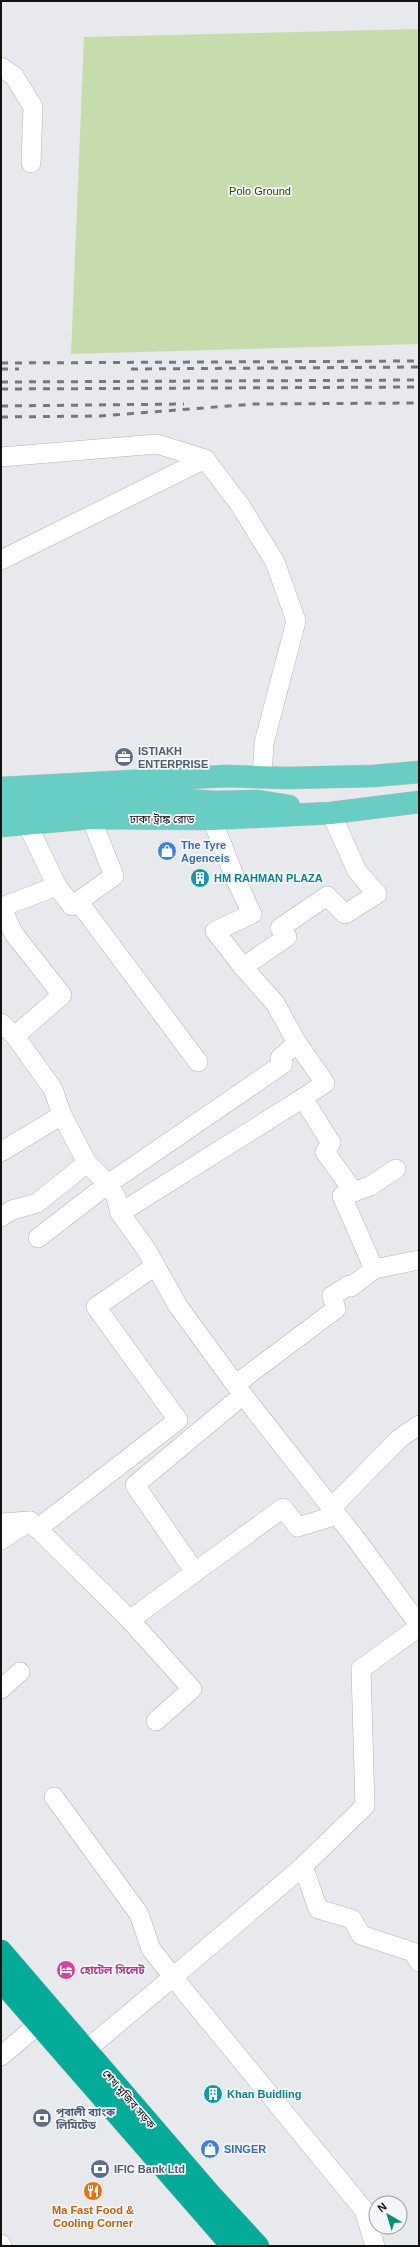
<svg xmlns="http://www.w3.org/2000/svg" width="420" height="2247" font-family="Arial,'Noto Sans Bengali',sans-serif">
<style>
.green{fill:#c7dcac}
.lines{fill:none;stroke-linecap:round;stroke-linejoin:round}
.minor-casing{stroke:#b4b4b7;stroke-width:20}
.major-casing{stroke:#c6c6c6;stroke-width:23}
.highway-casing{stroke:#c6c6c6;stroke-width:23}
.minor{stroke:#fff;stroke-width:19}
.major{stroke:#68cdc2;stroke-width:22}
.highway{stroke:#04ab99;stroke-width:22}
.rail{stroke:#77787a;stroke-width:3;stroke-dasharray:7 7;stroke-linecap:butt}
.labels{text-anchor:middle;stroke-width:3.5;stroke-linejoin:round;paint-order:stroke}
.park-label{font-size:11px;fill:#304600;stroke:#f5f6f9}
.service-label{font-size:11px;font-weight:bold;fill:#4e5e75;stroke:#f5f6f9;text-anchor:start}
.street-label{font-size:11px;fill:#121213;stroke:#f5f6f9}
.shop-label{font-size:11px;font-weight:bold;fill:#366cbe;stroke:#f5f6f9;text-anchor:start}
.culture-label{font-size:11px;font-weight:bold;fill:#0d838f;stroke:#f5f6f9;text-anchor:start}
.hotel-label{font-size:11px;font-weight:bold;fill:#b23c85;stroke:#f5f6f9;text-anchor:start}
.food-label{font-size:11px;font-weight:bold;fill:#c56008;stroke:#f5f6f9}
</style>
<rect width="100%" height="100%" fill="#e8e9ec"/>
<path class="green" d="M419,29V344L71,354L84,37Z"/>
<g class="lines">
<g class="minor-casing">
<g id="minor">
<path d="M1,67L14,76L33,107L31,163"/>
<path d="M1,457L157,444L205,459L240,505L275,562L296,621L264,743L262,777"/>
<path d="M1,560L205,459"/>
<path d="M212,819L235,878L252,914L215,931L243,967"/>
<path d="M57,886L72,906L114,876L91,818"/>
<path d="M78,901L198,1062"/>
<path d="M1,907L14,934L62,995L15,1036"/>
<path d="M2,907L57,886L27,824"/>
<path d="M1,1023L15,1036L53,1089L62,1115L87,1163L108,1184L116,1197L120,1213L146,1249L178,1306L243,1395L135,1485L195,1572L283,1508L298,1527L337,1515"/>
<path d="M297,1043L325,1083L303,1098"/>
<path d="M1,1152L62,1115"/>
<path d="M120,1213L303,1098L331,1143L325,1152L354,1192"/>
<path d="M1,1217L12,1210L37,1203L87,1163"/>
<path d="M38,1238L108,1184L283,1064L280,1058L297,1043L275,1003L243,967L287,937L280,928L327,896L345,914L377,894L357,871L331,813"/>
<path d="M374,1269L342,1196L370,1186L396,1169"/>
<path d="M236,1384L336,1309L332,1296L349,1285L351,1287L374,1269L419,1260"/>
<path d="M243,1395L359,1543L419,1625"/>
<path d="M331,1508L400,1438L419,1425"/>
<path d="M30,1521L130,1620"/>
<path d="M1,1523L30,1521L1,1540"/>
<path d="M37,1529L178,1420L96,1307L155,1266"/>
<path d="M1,1689L20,1672"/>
<path d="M156,1721L192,1689L130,1620L195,1572"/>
<path d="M54,1797L139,1914L151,1949L173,1977L300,1869L365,1806L361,1669L419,1627"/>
<path d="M300,1869L306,1874L318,1909L352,1919L361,1935L413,1952L419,1962"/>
<path d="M86,2050L173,1977L364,2210L375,2246"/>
<path d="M1,2056L33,2029"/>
<path d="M1,2244L2,2246"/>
</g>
</g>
<g class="major-casing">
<g id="major">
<path d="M1,788L226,776L288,778L373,776L419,772"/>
<path d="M1,806L171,799L216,802L258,801L289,806"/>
<path d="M1,826L91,818L212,819L331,813L419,802"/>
</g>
</g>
<g class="highway-casing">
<g id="highway">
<path d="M1,1951L210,2194L258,2246"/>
<path d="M1,1981L232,2246"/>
</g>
</g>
<use href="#minor" class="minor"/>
<use href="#major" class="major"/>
<use href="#highway" class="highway"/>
<g class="rail">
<path d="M1,363L419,361"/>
<path d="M1,369H19"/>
<path d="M131,369L419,367"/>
<path d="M1,382L419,380"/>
<path d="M1,389L419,387"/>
<path d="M1,406L184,404"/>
<path d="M1,417L100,416L254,404L419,403"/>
</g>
</g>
<defs>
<g id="office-disc" transform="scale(1)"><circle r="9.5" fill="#5c6f8a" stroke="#f5f6f9"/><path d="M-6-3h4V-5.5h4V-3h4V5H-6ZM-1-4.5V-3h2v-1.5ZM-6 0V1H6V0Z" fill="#fff"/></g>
<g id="shop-disc" transform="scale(1)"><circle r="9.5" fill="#3f7fe0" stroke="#f5f6f9"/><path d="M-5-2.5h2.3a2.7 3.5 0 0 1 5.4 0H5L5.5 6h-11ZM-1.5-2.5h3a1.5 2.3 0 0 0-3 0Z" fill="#fff"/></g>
<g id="building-disc" transform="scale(1)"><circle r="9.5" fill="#0f9aa8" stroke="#f5f6f9"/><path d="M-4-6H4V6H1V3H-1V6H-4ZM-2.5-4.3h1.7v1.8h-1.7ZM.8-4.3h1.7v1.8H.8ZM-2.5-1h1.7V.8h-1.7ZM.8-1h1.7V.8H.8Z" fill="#fff"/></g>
<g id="hotel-disc" transform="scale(1)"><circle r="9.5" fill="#d1479c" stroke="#f5f6f9"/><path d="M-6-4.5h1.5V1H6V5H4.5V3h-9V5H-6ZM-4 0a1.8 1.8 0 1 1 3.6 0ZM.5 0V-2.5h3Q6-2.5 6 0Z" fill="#fff"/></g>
<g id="bank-disc" transform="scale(1)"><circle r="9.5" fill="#5c6f8a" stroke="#f5f6f9"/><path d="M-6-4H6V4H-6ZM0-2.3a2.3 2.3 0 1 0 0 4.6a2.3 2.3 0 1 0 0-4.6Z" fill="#fff"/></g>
<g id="restaurant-disc" transform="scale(1)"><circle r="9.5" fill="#e8710a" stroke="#f5f6f9"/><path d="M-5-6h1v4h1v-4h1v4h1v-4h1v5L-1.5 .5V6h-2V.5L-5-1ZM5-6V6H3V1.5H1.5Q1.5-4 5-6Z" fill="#fff"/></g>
</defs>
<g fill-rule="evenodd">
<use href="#office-disc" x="124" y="757"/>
<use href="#shop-disc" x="167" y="851"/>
<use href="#building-disc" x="200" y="878"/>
<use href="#hotel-disc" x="66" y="1970"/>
<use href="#building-disc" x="213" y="2094"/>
<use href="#bank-disc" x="42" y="2118"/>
<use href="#shop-disc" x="210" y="2149"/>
<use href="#bank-disc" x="100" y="2169"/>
<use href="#restaurant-disc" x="93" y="2191"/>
</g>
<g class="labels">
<g class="park-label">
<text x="260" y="195">Polo Ground</text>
</g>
<g class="service-label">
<text x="138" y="755">ISTIAKH<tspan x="138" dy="13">ENTERPRISE</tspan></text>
<text x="56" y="2116">পূবালী ব্যাংক<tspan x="56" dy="13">লিমিটেড</tspan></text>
<text x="114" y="2173">IFIC Bank Ltd</text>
</g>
<g class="street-label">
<text x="162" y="823">ঢাকা ট্রাঙ্ক রোড</text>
<text transform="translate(129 2099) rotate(49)" y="4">শেখ মুজিব সড়ক</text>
</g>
<g class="shop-label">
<text x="181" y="849">The Tyre<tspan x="181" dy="13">Agenceis</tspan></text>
<text x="224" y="2153">SINGER</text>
</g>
<g class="culture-label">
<text x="214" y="882">HM RAHMAN PLAZA</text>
<text x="227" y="2098">Khan Buidling</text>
</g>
<g class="hotel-label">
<text x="80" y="1974">হোটেল সিলেট</text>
</g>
<g class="food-label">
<text x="93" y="2214">Ma Fast Food &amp;<tspan x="93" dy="13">Cooling Corner</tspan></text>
</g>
</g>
<rect width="420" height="2247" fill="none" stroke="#121213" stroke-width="4"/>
<g transform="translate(388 2215) rotate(322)"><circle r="19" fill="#f5f6f9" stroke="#9a9b9d"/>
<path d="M0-3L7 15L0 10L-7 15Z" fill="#00907a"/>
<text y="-6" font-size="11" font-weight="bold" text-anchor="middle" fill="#121213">N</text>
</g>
</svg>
